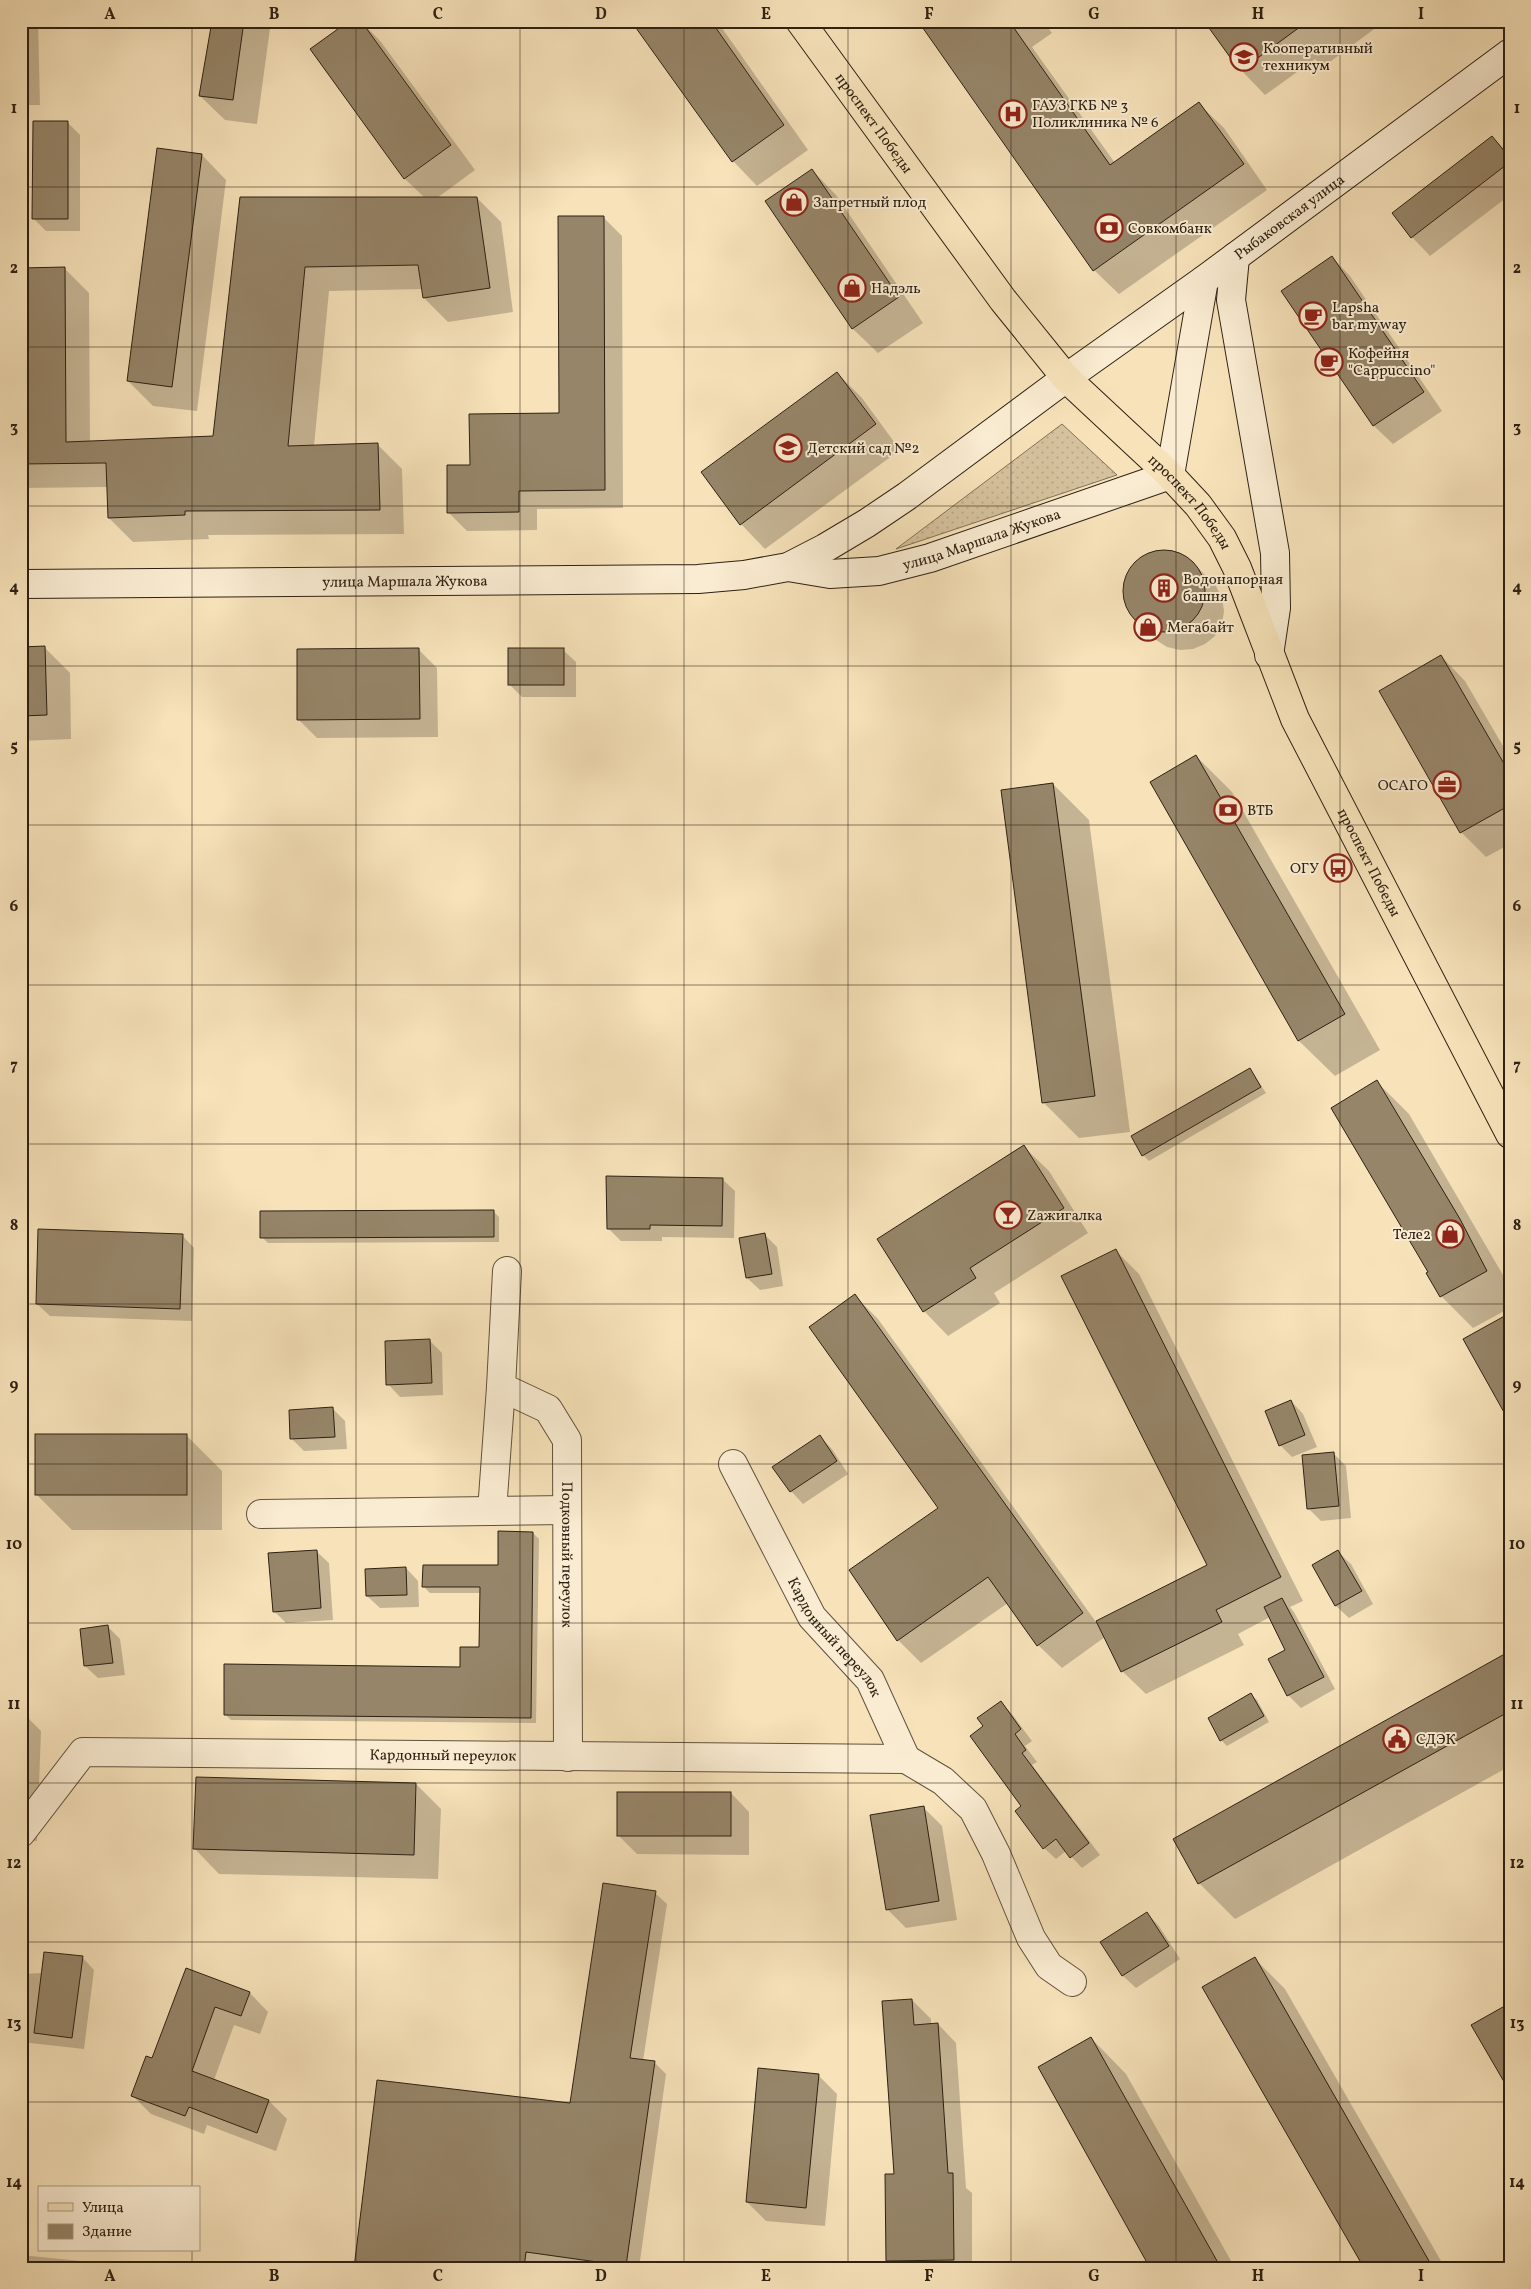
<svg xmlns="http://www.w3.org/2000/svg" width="1531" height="2289" font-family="Vollkorn,serif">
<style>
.grass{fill:url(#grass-dots);stroke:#817158}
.shadow{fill:#0003}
.building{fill:#968569;stroke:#2d2112}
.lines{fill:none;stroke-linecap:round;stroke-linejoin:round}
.street-casing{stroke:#60513c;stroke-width:30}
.secondary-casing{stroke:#2d2112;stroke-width:30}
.primary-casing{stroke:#2d2112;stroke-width:30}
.street{stroke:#faecd2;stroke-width:28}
.secondary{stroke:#faecd2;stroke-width:28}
.primary{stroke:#f7e2ba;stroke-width:28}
.grid{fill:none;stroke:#2d2112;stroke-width:1;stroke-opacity:0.55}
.labels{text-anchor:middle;stroke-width:4;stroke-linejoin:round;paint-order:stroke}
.poi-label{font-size:15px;fill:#2d2112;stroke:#faecd2;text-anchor:start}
.street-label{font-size:15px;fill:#2d2112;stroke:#faecd2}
.neatline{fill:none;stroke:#2d2112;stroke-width:2}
.grid-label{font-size:16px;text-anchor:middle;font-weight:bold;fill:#2d2112}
</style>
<defs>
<pattern id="grass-dots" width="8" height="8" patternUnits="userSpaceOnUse" patternTransform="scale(1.25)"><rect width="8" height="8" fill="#d5c19d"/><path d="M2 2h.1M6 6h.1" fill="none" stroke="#b7a686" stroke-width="1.8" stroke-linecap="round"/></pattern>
</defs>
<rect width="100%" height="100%" fill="#f7e2ba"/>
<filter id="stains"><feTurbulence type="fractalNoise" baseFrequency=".004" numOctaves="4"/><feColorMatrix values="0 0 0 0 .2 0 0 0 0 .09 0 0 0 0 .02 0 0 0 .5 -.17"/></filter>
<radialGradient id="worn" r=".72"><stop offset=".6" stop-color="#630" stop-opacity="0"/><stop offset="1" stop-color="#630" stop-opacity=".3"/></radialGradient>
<path class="grass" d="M1062,424L1117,475L896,549Z"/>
<g class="shadow">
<path d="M21,21H38L40,105H21Z"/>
<path d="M214,21H271L257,124L225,120L200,96Z"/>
<path d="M361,21L381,42L475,170L437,198H477L501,222L513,312L448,322L424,298L423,289L329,291L314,446L378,445L402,469L404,534L208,535L209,539L133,542L109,518L108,487L21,488V269L64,268L89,293L90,442L214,437L241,199L425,198L405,179L312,49Z"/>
<path d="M633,21H717L808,150L757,186L733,161Z"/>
<path d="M919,21H1043L1052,33L1032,47L1115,163L1199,104L1224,128L1267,190L1119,294L1094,270Z"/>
<path d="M1205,21H1385L1323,67L1315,59L1265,95L1241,70Z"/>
<path d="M67,122L80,135V231H46L33,218Z"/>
<path d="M1492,137L1510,155V195L1430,256L1412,237L1394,214Z"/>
<path d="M202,155L226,180L197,411L153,406L128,381Z"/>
<path d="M812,170L836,195L923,323L878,353L853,329L767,201Z"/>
<path d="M603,217L622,236L623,508L537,509V530L467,531L448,512L471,466L560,414Z"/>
<path d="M1332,257L1350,276L1442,411L1393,444L1374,426L1283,291Z"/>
<path d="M837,373L862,398L900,450L765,549L741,524Z"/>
<path d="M1161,550L1174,552L1187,557L1216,586L1222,598L1224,611L1222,624L1215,636L1205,644L1193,649L1180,650L1167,647L1156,640L1129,610L1125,598L1124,584L1129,572L1137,561L1148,554Z"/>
<path d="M21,648H45L70,673L71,739L21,741Z"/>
<path d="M419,650L437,668L438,737L317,738L298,719Z"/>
<path d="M563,650L576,662V697H522L510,685Z"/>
<path d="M1441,656L1465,681L1510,758V844L1486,857L1462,833L1380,691Z"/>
<path d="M1196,756L1232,792L1380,1050L1335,1076L1299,1041L1151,782Z"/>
<path d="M1053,784L1089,820L1130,1132L1079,1138L1044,1103Z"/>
<path d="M1250,1069L1266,1093L1149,1161L1143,1155Z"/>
<path d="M1377,1082L1409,1114L1510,1287V1308L1473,1328L1441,1296L1430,1272Z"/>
<path d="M1024,1147L1049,1171L1088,1233L994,1293L1000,1303L948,1336L924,1311Z"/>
<path d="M722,1179L735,1191L734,1238L662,1237V1241H621L608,1228Z"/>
<path d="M493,1211L499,1217V1242L268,1243L262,1237Z"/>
<path d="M764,1234L777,1247L783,1286L760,1290L747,1278Z"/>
<path d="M182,1235L194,1248L192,1321L50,1316L37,1304Z"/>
<path d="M1115,1250L1139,1274L1303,1601L1290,1607L1294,1612L1335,1689L1301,1708L1288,1695L1287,1650L1270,1617L1238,1634L1244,1645L1146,1694L1122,1671L1105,1637L1062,1668L1038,1645L1008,1603L921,1663L898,1640L940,1508L855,1296L878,1319L1096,1622L1209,1566Z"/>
<path d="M429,1340L442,1353L443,1395L400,1397L388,1384Z"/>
<path d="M1291,1401L1303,1414L1317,1447L1292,1457L1280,1445Z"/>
<path d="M333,1409L345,1421L347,1449L304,1451L292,1439Z"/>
<path d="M187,1436L222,1471V1530H72L36,1494Z"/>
<path d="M820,1437L832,1449L848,1474L803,1504L791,1491Z"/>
<path d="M1333,1453L1346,1466L1351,1518L1321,1521L1309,1509Z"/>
<path d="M533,1533L539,1539L536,1723L231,1720L225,1714L461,1668L480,1649L481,1593H430L424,1587L499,1566Z"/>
<path d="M316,1551L329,1563L333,1620L286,1623L274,1611Z"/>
<path d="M1338,1552L1351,1564L1373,1604L1349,1618L1336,1606L1313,1566Z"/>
<path d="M406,1568L418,1581L419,1607L380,1608L367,1596Z"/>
<path d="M108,1627L120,1639L125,1675L98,1678L85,1666Z"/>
<path d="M1510,1653V1766L1235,1919L1199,1883L1175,1839Z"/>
<path d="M1251,1695L1257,1700L1269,1722L1227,1746L1221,1740L1209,1719Z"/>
<path d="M1001,1702L1012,1714L1032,1741L1025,1746L1037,1762L1032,1765L1100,1855L1082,1868L1066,1851L1056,1859L1044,1848L1023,1806L985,1726Z"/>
<path d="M21,1711L41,1731L37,1841H21Z"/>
<path d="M416,1784L441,1809L438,1879L219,1874L195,1849Z"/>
<path d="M731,1793L749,1812V1855L637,1854L618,1835Z"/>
<path d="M923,1807L942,1826L957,1920L906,1928L887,1909Z"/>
<path d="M655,1893L667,1904L643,2061L655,2063L666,2074L639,2268H572L538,2263L537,2268H356L571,2104Z"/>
<path d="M1147,1913L1159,1926L1180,1959L1136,1988L1123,1976L1101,1942Z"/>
<path d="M82,1957L94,1970L84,2049L21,2042V1974L42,1973Z"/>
<path d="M1255,1959L1285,1989L1445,2268H1365Z"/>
<path d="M186,1970L250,1993L268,2012L260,2034L234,2025L214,2080L269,2101L287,2119L276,2151L207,2125L204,2134L151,2114L132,2095L153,2060Z"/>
<path d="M912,2000L931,2019V2025L938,2024L956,2043L966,2188L972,2193V2268H895L888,2260Z"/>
<path d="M1091,2038L1126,2074L1235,2268H1152Z"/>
<path d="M818,2075L837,2094L825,2226L766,2221L747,2202Z"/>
<path d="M21,2121L23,2123L21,2154Z"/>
<path d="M21,2255L151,2268H21Z"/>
</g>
<g class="building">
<path d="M212,21H244L233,100L199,96Z"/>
<path d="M349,21H361L451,145L404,179L310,49Z"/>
<path d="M631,21H711L784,125L732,162Z"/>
<path d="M918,21H1009L1110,165L1199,102L1244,164L1093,271Z"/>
<path d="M1204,21H1308L1240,71Z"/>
<path d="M33,121H68V219H32Z"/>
<path d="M1492,136L1510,158V162L1411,238L1392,213Z"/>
<path d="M157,148L202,154L172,387L127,381Z"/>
<path d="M812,169L899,297L852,329L765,201Z"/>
<path d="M240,197H477L490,288L423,298L418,265L305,267L288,446L378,443L380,510L185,511V515L108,518L106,463L21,464V268L65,267L66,442L213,436Z"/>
<path d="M558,216H604L605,490L519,491V512L447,513V465H470L469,414L559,413Z"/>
<path d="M1332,256L1424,392L1373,426L1281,291Z"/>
<path d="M837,372L876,424L740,525L701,472Z"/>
<circle cx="1164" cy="591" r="41"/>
<path d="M45,646L47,715L21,716V647Z"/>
<path d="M419,648L420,719L297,720V649Z"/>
<rect x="508" y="648" width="56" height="37"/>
<path d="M1441,655L1510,774V805L1460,833L1379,691Z"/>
<path d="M1196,755L1345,1014L1298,1041L1150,782Z"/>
<path d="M1053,783L1095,1096L1042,1103L1001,790Z"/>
<path d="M1250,1068L1261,1087L1142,1156L1131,1136Z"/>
<path d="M1377,1080L1460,1219L1487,1271L1440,1297L1426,1273L1428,1272L1331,1108Z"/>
<path d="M1024,1145L1064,1208L970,1268L976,1278L923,1312L877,1239Z"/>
<path d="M606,1176L723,1178L722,1226L650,1225V1229H607Z"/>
<path d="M494,1210V1237L260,1238V1211Z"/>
<path d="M38,1229L183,1234L180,1309L36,1304Z"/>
<path d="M765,1233L772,1274L746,1278L739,1238Z"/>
<path d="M1116,1249L1281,1577L1216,1610L1222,1622L1121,1672L1096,1621L1207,1565L1061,1276Z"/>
<path d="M855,1294L1083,1613L1037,1646L988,1577L897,1641L849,1570L938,1508L809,1327Z"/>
<path d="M1510,1313V1423L1463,1339Z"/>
<path d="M430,1339L432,1383L386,1385L385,1341Z"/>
<path d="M1291,1400L1305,1435L1279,1446L1265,1411Z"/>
<path d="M333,1407L335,1437L290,1439L289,1410Z"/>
<rect x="35" y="1434" width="152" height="61"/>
<path d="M820,1435L837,1461L790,1492L772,1467Z"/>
<path d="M1334,1452L1339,1506L1307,1509L1302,1455Z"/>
<path d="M498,1531L533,1532L531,1718L224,1715V1664L460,1667V1647H479L480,1587H422L423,1565H498Z"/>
<path d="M317,1550L321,1608L273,1612L268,1553Z"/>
<path d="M1338,1550L1362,1591L1335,1606L1312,1565Z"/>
<path d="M406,1567L407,1595L366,1596L365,1569Z"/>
<path d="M1282,1598L1324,1677L1287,1696L1268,1659L1285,1650L1264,1607Z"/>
<path d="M108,1625L113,1663L84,1666L80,1629Z"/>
<path d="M1510,1651V1711L1198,1884L1173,1839Z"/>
<path d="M1251,1693L1264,1716L1220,1741L1208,1718Z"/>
<path d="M1001,1701L1021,1729L1015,1734L1026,1750L1022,1753L1089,1843L1070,1858L1056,1839L1043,1849L1015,1811L1021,1806L970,1736L983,1726L977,1718Z"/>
<path d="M196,1777L416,1783L414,1855L193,1849Z"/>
<rect x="617" y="1792" width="114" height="44"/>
<path d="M924,1806L939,1901L886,1910L870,1815Z"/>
<path d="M603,1883L656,1891L630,2058L655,2061L626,2266L526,2252L524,2268H354L377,2080L570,2103Z"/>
<path d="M1147,1912L1169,1946L1122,1976L1100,1942Z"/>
<path d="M44,1952L83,1956L72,2038L34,2033Z"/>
<path d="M1255,1957L1433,2268H1364L1202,1987Z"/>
<path d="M186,1968L250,1992L241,2016L215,2007L192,2071L269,2100L257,2133L189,2107L185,2116L131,2096L146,2056L152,2058Z"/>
<path d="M912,1999L914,2025L938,2023L948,2173H953L954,2260L886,2261L885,2174H894L882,2001Z"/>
<path d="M1510,2003V2092L1471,2025Z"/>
<path d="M1091,2037L1221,2268H1150L1038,2067Z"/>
<path d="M758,2068L819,2074L806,2208L746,2202Z"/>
</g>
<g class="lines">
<g class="street-casing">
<g id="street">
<path id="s1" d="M507,1271L501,1387L548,1409L567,1440L568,1757"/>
<path id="s2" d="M733,1464L812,1617L870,1680L906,1759"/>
<path d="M492,1511L501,1387"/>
<path d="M261,1514L566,1510"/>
<path id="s3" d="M21,1833L83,1752L906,1759L943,1781L973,1809L996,1854L1031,1938L1049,1966L1072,1982"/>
</g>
</g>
<g class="secondary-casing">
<g id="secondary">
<path d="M1235,257L1231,300L1275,553L1276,608L1269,655"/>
<path id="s4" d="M788,567L830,574L879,571L930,558L1170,475L1204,280"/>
<path id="s5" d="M21,584L698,579L744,575L788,567L825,548L867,523L907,496L1066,378L1204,280L1510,53"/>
</g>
</g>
<g class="primary-casing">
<g id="primary">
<path id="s6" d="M800,21L1003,300L1066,378L1170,475L1198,505L1222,538L1237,568L1295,719L1510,1134"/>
</g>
</g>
<use href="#street" class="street"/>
<use href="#secondary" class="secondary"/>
<use href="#primary" class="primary"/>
</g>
<path class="grid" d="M192,21V2188M356,21V2268M520,21V2268M684,21V2268M848,21V2268M1011,21V2268M1176,21V2268M1340,21V2268M21,187H1510M21,347H1510M21,506H1510M21,666H1510M21,825H1510M21,985H1510M21,1144H1510M21,1304H1510M21,1464H1510M21,1623H1510M21,1783H1510M21,1942H1510M21,2102H1510M192,2250V2268"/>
<defs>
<g id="university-ring" transform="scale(1.4375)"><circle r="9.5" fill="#faecd2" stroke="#8f2418" stroke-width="1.5"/><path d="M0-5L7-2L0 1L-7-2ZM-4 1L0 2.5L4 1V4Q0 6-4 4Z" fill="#8f2418"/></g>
<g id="hospital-ring" transform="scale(1.4375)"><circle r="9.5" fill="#faecd2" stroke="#8f2418" stroke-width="1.5"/><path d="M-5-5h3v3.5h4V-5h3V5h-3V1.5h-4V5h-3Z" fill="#8f2418"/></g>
<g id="shop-ring" transform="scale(1.4375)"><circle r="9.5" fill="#faecd2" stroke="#8f2418" stroke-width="1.5"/><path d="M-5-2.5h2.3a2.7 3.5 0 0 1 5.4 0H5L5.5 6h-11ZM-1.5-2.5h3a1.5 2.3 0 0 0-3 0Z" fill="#8f2418"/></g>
<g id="bank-ring" transform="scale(1.4375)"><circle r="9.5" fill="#faecd2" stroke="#8f2418" stroke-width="1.5"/><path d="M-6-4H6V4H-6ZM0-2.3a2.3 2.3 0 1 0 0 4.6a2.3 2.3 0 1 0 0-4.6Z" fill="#8f2418"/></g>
<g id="cafe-ring" transform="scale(1.4375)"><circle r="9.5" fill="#faecd2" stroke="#8f2418" stroke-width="1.5"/><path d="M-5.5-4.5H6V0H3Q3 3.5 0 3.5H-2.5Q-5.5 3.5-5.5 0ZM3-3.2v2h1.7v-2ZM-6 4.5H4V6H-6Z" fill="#8f2418"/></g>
<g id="school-ring" transform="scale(1.4375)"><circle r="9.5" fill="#faecd2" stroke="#8f2418" stroke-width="1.5"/><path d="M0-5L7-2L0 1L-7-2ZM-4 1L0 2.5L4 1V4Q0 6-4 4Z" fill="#8f2418"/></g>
<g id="building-ring" transform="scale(1.4375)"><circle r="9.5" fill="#faecd2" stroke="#8f2418" stroke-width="1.5"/><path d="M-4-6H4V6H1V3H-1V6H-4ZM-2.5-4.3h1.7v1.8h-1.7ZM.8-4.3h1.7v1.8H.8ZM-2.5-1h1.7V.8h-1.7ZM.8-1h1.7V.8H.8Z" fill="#8f2418"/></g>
<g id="office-ring" transform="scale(1.4375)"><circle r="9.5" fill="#faecd2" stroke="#8f2418" stroke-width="1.5"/><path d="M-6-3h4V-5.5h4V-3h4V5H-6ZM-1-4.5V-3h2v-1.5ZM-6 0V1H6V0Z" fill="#8f2418"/></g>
<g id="bus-ring" transform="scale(1.4375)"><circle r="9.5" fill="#faecd2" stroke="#8f2418" stroke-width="1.5"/><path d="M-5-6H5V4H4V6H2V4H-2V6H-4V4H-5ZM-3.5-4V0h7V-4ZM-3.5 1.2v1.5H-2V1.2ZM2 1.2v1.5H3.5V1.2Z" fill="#8f2418"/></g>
<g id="bar-ring" transform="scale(1.4375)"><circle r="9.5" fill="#faecd2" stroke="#8f2418" stroke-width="1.5"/><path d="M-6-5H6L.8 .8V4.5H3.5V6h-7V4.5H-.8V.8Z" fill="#8f2418"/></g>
<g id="civic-ring" transform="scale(1.4375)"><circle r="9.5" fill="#faecd2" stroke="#8f2418" stroke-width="1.5"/><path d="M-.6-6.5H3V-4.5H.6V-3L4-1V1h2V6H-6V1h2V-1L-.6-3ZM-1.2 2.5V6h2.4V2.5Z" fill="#8f2418"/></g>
</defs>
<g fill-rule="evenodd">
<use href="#university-ring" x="1244" y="57"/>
<use href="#hospital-ring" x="1013" y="114"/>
<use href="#shop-ring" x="794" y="202"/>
<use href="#bank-ring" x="1109" y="228"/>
<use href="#shop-ring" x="852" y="288"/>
<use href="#cafe-ring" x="1313" y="316"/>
<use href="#cafe-ring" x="1329" y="362"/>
<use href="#school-ring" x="788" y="448"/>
<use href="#building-ring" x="1164" y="588"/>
<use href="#shop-ring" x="1148" y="627"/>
<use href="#office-ring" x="1447" y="785"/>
<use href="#bank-ring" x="1228" y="810"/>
<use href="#bus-ring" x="1338" y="868"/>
<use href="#bar-ring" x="1008" y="1215"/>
<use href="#shop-ring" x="1450" y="1234"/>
<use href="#civic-ring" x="1397" y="1739"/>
</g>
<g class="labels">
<g class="poi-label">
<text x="1263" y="53">Кооперативный<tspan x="1263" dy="17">техникум</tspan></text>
<text x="1032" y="110">ГАУЗ ГКБ № 3<tspan x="1032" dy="17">Поликлиника № 6</tspan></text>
<text x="813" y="207">Запретный плод</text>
<text x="1128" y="233">Совкомбанк</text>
<text x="871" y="293">Надэль</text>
<text x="1332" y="312">Lapsha<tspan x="1332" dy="17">bar my way</tspan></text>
<text x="1348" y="358">Кофейня<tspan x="1348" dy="17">"Cappuccino"</tspan></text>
<text x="807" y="453">Детский сад №2</text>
<text x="1183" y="584">Водонапорная<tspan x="1183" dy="17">башня</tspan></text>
<text x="1167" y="632">Мегабайт</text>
<text x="1428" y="790" text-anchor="end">ОСАГО</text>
<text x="1247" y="815">ВТБ</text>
<text x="1319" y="873" text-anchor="end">ОГУ</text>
<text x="1027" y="1220">Zажигалка</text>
<text x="1431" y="1239" text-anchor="end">Теле2</text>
<text x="1416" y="1744">СДЭК</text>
</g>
<g class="street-label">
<text dy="5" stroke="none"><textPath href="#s6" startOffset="126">проспект Победы</textPath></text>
<text dy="5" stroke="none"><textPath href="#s5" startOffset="1380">Рыбаковская улица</textPath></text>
<text dy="5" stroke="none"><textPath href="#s6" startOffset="621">проспект Победы</textPath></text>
<text dy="5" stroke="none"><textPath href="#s4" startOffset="199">улица Маршала Жукова</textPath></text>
<text dy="5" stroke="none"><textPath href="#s5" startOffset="384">улица Маршала Жукова</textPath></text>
<text dy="5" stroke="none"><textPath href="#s6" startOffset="1026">проспект Победы</textPath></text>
<text dy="5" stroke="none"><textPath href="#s1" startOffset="319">Подковный переулок</textPath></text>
<text dy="5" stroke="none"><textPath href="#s2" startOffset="202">Кардонный переулок</textPath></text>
<text dy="5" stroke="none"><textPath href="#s3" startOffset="462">Кардонный переулок</textPath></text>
</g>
</g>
<rect width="1531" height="2289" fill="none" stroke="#f7e2ba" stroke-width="55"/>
<rect x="38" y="2186" width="162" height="65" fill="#faecd2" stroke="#a89b85"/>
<rect x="48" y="2203" width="25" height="8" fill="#f7e2ba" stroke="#a89b85"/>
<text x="82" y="2212" font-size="15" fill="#2d2112">Улица</text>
<rect x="48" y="2224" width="25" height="15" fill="#968569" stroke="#a89b85"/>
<text x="82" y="2236" font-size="15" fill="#2d2112">Здание</text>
<rect x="28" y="28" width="1476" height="2234" class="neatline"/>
<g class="grid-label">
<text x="110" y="19">A</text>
<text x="274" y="19">B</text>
<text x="438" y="19">C</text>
<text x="601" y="19">D</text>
<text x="766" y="19">E</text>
<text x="929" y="19">F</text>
<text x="1094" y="19">G</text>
<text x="1258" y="19">H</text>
<text x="1421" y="19">I</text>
<text x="14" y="113">1</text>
<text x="1517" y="113">1</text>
<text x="14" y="273">2</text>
<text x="1517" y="273">2</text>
<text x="14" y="432">3</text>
<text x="1517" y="432">3</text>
<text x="14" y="592">4</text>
<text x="1517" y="592">4</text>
<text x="14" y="751">5</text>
<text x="1517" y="751">5</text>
<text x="14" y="911">6</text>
<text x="1517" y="911">6</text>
<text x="14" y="1070">7</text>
<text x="1517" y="1070">7</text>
<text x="14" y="1230">8</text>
<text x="1517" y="1230">8</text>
<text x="14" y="1390">9</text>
<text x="1517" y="1390">9</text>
<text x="14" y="1549">10</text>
<text x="1517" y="1549">10</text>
<text x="14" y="1709">11</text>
<text x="1517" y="1709">11</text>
<text x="14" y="1868">12</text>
<text x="1517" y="1868">12</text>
<text x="14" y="2028">13</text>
<text x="1517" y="2028">13</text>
<text x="14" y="2187">14</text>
<text x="1517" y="2187">14</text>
<text x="110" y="2281">A</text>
<text x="274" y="2281">B</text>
<text x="438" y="2281">C</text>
<text x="601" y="2281">D</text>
<text x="766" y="2281">E</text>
<text x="929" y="2281">F</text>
<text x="1094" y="2281">G</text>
<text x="1258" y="2281">H</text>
<text x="1421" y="2281">I</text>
</g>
<rect width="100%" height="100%" filter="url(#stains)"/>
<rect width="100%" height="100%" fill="url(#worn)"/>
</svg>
